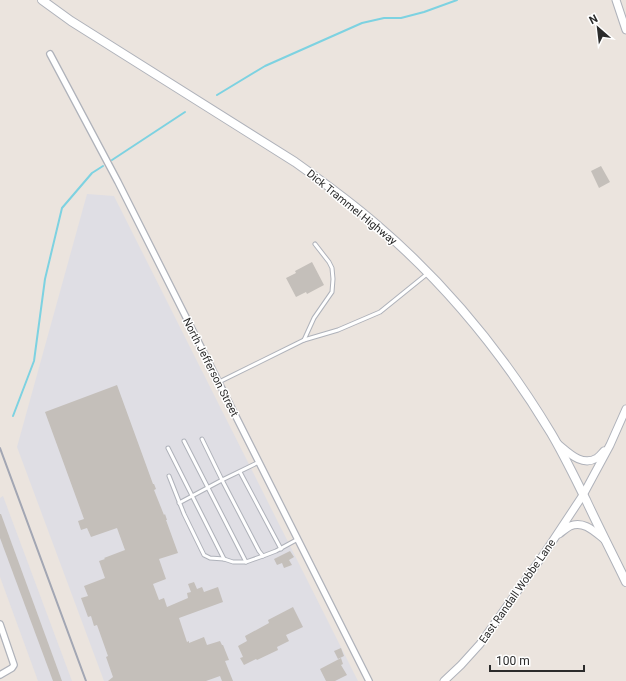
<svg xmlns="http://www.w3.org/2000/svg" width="626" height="681" font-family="Roboto,sans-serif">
<rect width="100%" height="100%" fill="#ebe4de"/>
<!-- industrial -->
<g fill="#dfdee4">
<path d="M87 194 114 196 358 681H104L17 447Z"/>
<path d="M3 496 72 681H38L0 577V498Z"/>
</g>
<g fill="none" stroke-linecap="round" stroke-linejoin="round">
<!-- stream -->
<g stroke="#7dd2e1" stroke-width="2">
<path d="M217 95 265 66 362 23 384 18H401L424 12 457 0"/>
<path d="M112 160 185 112"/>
<path d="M13 416 34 361 45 279 62 208 92 173 103 166"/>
</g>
</g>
<!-- building -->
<g fill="#c4bfba">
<path d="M601 166 610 182 599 188 591 171Z"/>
<path d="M312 262 324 285 307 294 306 292 296 297 286 278 296 273 295 271Z"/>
<path d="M117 385 153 484H154L156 489 154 490 164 515 165 514 167 520H166L178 553 159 559 166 579 153 584 159 600 164 598 167 607 188 598 187 593 191 592 188 584 194 582 197 589 202 587 204 592 218 587 223 602 179 618 187 642 189 641V643L204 637 207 645 220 641 222 645H223L229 660 225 661 233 681H222L220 676 206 681H108L113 677 106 657 108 656 97 625 94 626 91 616 88 617 81 598 88 596 84 586 105 578 99 561 105 559 104 558 125 550 117 528 91 537 87 528 81 530 78 521 84 519 45 412Z"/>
<path d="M0 514H1L62 681H53L0 538Z"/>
<path d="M290 551 294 557 289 560 292 565 284 568 282 563 277 565 274 559Z"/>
<path d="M293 607 303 627 286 635 289 641 277 647 278 650 257 660 256 659 244 665 240 658 243 657 238 646 247 641 245 636 269 623 268 620Z"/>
<path d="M341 648 344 656 338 659 334 651Z"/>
<path d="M341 658 343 664 341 665 347 675 335 681H326L320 669Z"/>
</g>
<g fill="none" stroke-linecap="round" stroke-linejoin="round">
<!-- service casing -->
<g stroke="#afb2ba" stroke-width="5">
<g id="service">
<path d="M304 340 338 330 380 312 427 274"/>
<path d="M219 382 304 340 314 318 332 292 333 279 332 268 329 262 315 244"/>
<path d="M184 441 246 562"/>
<path d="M168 448 224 559"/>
<path d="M259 462 222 480 259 551 263 556 276 551 298 539"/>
<path d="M240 472 281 549"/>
<path d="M169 476 184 514 204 555 210 558 224 559 233 562H246L263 556"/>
<path d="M179 503 222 480 202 439"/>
</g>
</g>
<!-- minor casing -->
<g stroke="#afb2ba" stroke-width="8">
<g id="minor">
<path d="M50 54 118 182 369 681"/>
<path d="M0 624 14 665 12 668 0 675"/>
</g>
</g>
<!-- tertiary casing -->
<g stroke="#afb2ba" stroke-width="9">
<g id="tertiary">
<path d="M616 0 626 30"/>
<path d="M558 444C569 453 582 467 597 458 600 456 602 453 604 451"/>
<path d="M559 534C562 532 566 528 570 526 584 520 595 532 605 540"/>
<path d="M444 681 461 665 480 644 546 551 583 495 610 445 626 409"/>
</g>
</g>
<!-- secondary casing -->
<g stroke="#afb2ba" stroke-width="10">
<path id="secondary" d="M42 0 71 21 295 162C323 182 351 202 377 225 446 284 504 355 551 433 564 455 575 478 586 500 599 528 613 555 626 582"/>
</g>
<!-- service -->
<use href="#service" stroke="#fff" stroke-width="3"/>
<!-- minor -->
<use href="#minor" stroke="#fff" stroke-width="5.5"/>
<!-- tertiary -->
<use href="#tertiary" stroke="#fff" stroke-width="7"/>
<!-- secondary -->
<use href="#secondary" stroke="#fff" stroke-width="8"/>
<!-- rail -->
<path stroke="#a2a6b3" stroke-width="2" d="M0 448 86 681"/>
</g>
<g text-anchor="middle" stroke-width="3" stroke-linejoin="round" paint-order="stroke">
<!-- street labels -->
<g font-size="11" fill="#2b2b2b" stroke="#fff">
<text transform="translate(352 207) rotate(39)" y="4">Dick Trammel Highway</text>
<text transform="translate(211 367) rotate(63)" y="4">North Jefferson Street</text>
<text transform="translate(517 591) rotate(-55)" y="4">East Randall Wobbe Lane</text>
</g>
</g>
<!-- north arrow -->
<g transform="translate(598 28) rotate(332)" stroke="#ffffff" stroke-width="3" paint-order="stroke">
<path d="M0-3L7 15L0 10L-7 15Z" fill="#2b2b2b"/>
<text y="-6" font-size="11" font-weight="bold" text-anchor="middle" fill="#2b2b2b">N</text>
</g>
<!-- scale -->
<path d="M490 665v6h94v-6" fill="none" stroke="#2b2b2b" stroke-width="2"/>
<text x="496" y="665" font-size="12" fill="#2b2b2b" stroke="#ffffff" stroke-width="3" paint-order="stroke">100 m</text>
</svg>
